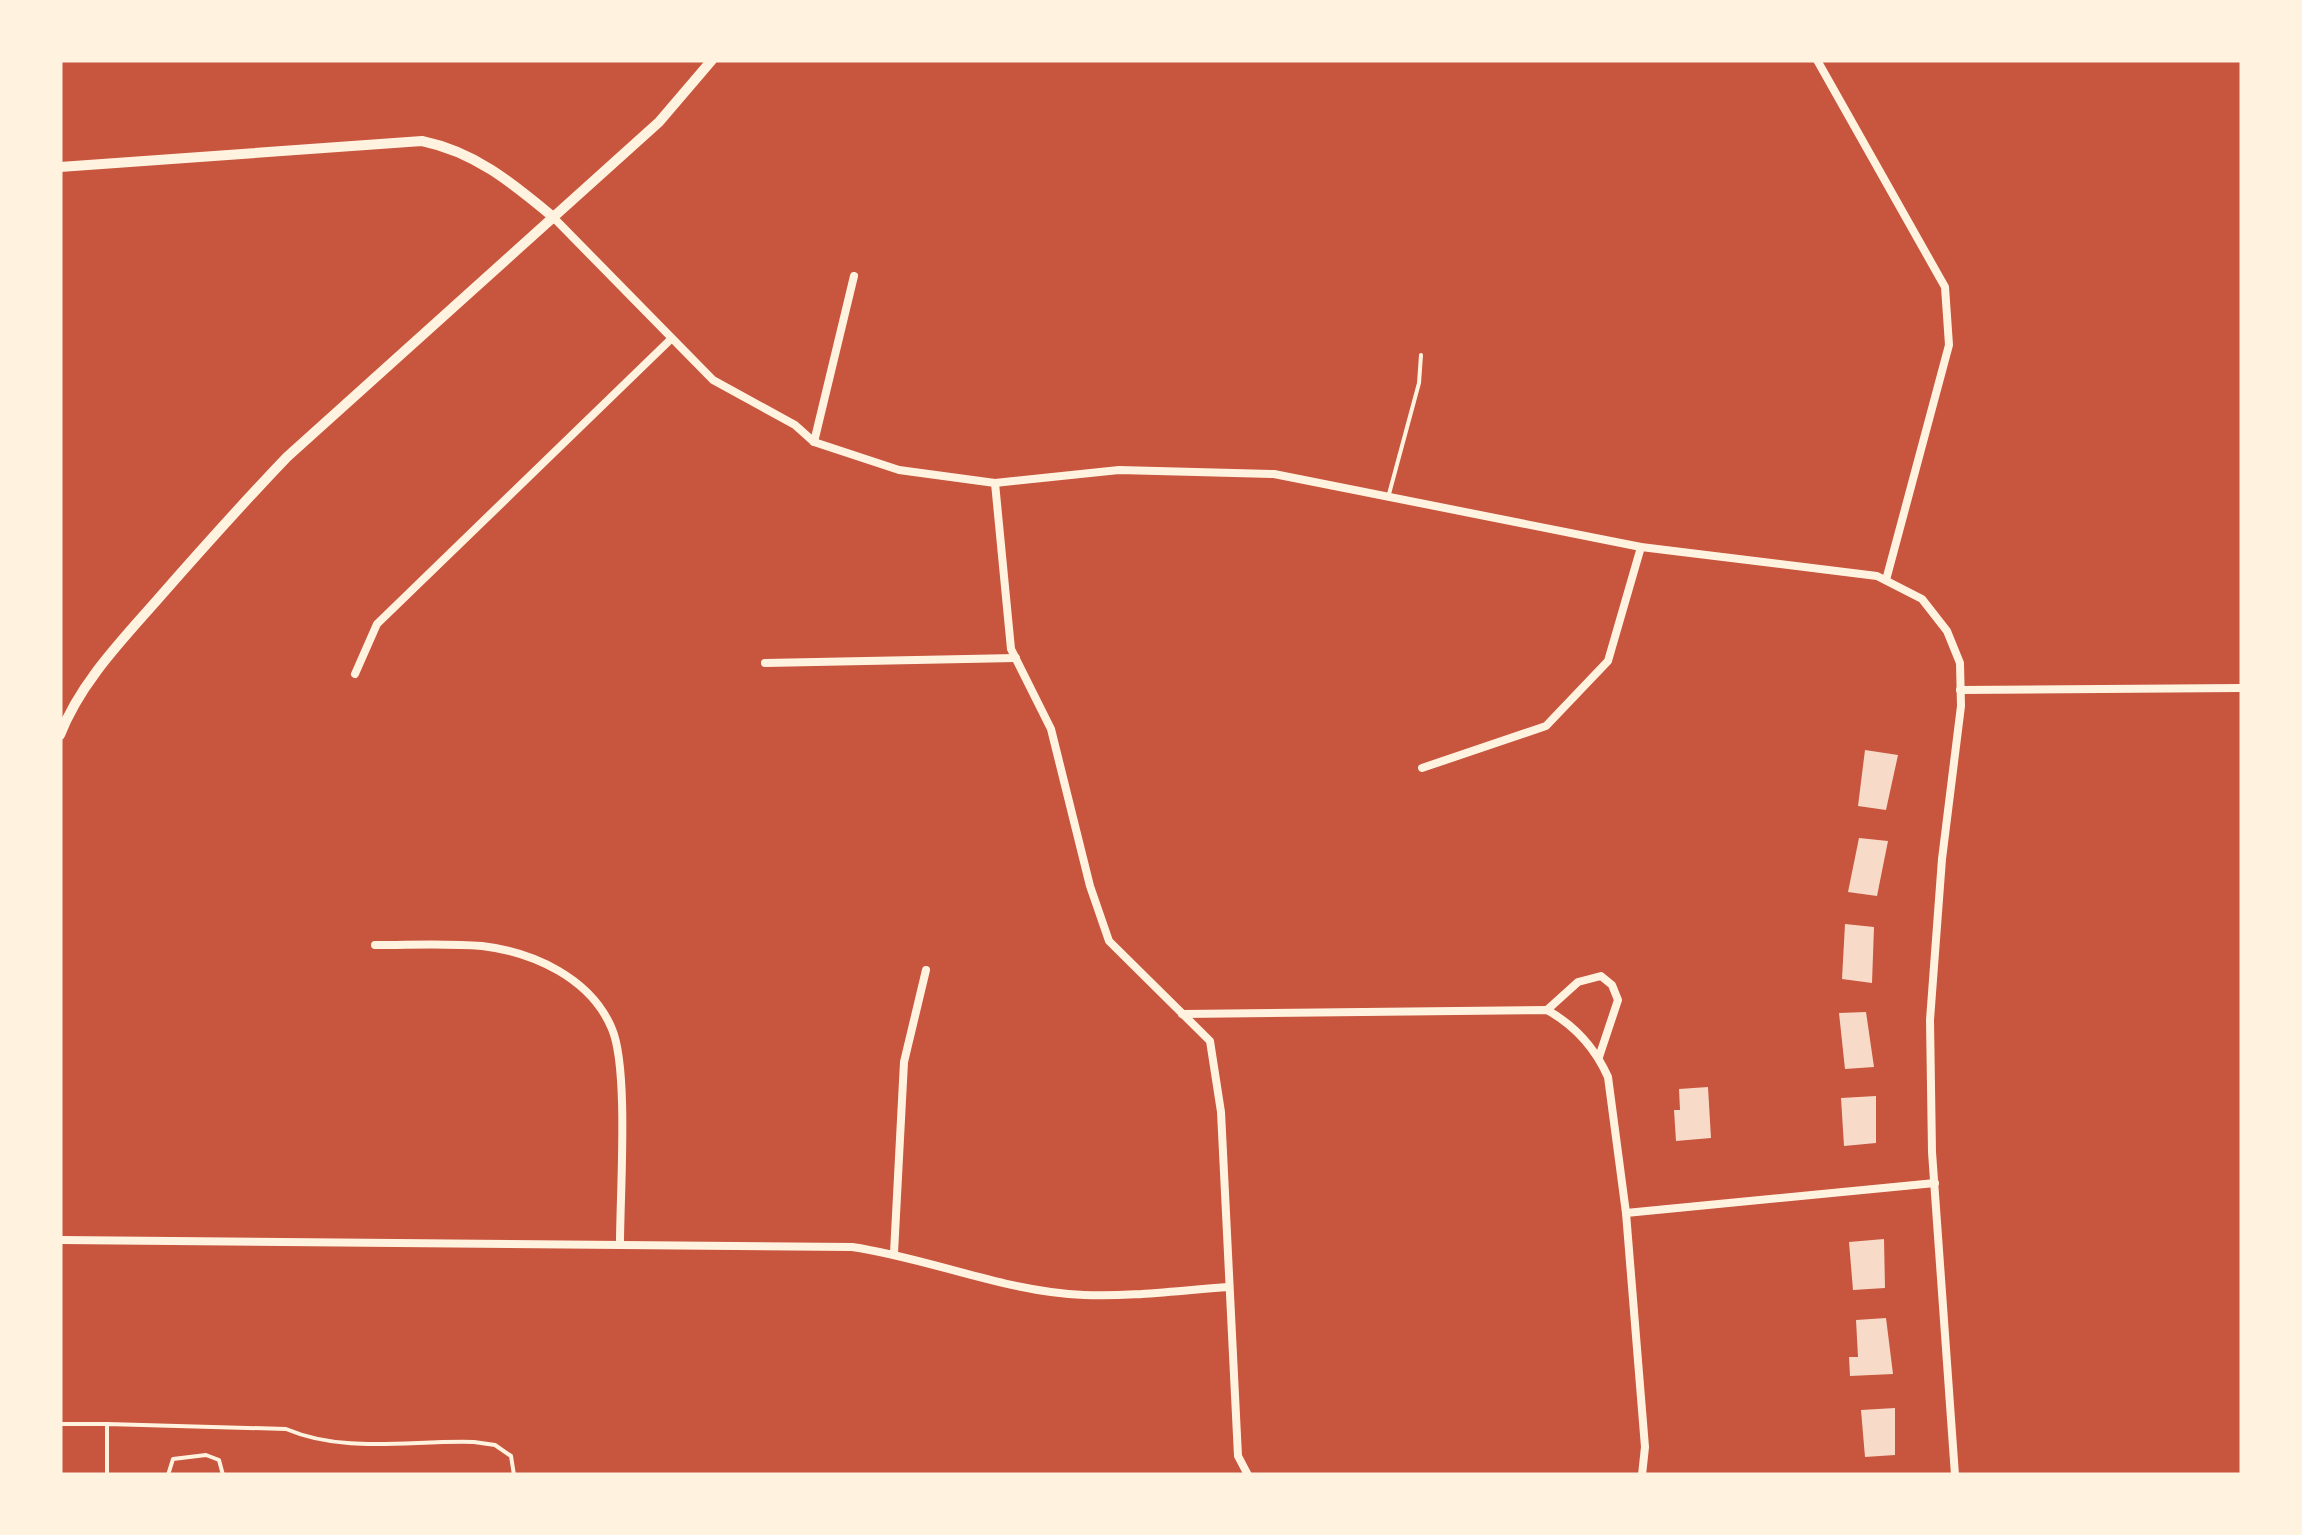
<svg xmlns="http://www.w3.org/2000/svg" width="2302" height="1535" font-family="'Archivo Narrow',sans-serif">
<rect width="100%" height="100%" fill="#c8553d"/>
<!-- building -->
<g fill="#f7dbc8">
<path d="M1865 750 1898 755 1886 810 1858 806Z"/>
<path d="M1859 838 1888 841 1877 896 1848 892Z"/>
<path d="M1845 924 1874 927 1872 983 1842 979Z"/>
<path d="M1866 1012 1874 1067 1845 1069 1839 1013Z"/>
<path d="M1708 1087 1711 1138 1676 1141 1674 1110H1680L1679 1089Z"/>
<path d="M1876 1096V1143L1844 1146 1841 1098Z"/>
<path d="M1884 1239 1885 1288 1853 1290 1849 1242Z"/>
<path d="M1886 1318 1893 1374 1850 1376 1849 1357H1858L1856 1320Z"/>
<path d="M1895 1408V1455L1865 1457 1861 1410Z"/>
</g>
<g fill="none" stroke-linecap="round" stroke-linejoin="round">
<!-- service -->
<g stroke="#fff3e0" stroke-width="4">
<path d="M1389 494 1419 383 1421 355"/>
<path d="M60 1424H107"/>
<path d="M107 1475V1424L286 1429C345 1454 410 1440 474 1442L495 1445 511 1456 514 1475"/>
<path d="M168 1475 173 1459 206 1455 219 1460 223 1475"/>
</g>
<!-- minor -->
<g stroke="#fff3e0" stroke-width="8">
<path d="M1817 60 1945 287 1949 345 1886 580"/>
<path d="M552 216 713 380 795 425 814 442 899 470 995 483 1119 470 1274 474 1641 547 1877 576 1922 599 1947 631 1960 663 1961 706 1942 859 1930 1020 1932 1152 1955 1475"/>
<path d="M814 442 854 276"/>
<path d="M995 483 1011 649 1051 729 1090 886 1109 941 1210 1041 1221 1112 1238 1456 1248 1475"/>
<path d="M765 663 1016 658"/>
<path d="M355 674 377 624 670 340"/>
<path d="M1960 690 2242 688"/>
<path d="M1422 768 1546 726 1608 661 1641 547"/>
<path d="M375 945C410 945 447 943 482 946 533 952 591 978 612 1029 629 1069 620 1194 620 1243"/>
<path d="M1547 1010 1578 982 1601 976 1612 985 1618 1000 1599 1057"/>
<path d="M1182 1014 1547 1010C1574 1025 1595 1048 1608 1077L1626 1213 1645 1447 1642 1475"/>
<path d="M1626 1213 1935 1183"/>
<path d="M60 1240 852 1247C929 1258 1005 1292 1084 1295 1132 1297 1182 1290 1229 1287"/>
<path d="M894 1253 904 1062 926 970"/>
</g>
<!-- tertiary -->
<g stroke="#fff3e0" stroke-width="10">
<path d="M60 167 422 141C475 152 511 182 552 216"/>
<path d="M60 735C80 683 122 640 158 599 200 551 243 503 287 457L659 122 712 60"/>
</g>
</g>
<!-- border -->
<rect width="2302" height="1535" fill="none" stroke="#fff3e0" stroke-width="125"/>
</svg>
